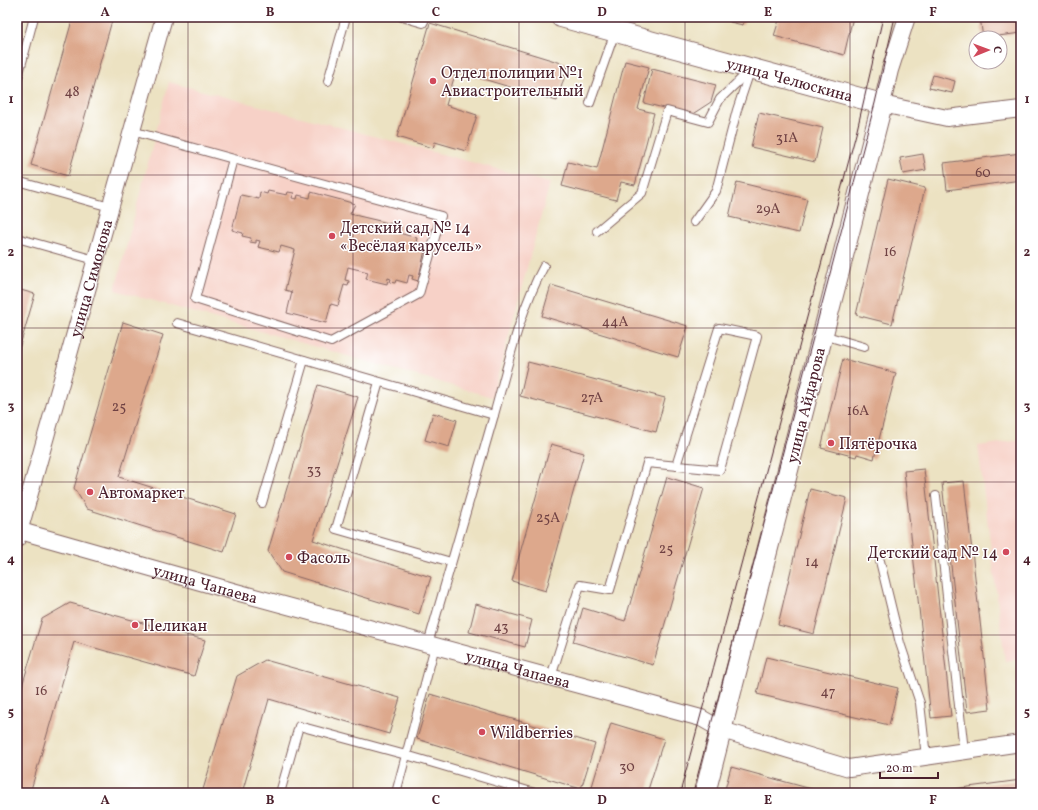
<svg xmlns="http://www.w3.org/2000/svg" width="1038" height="810" font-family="Vollkorn,serif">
<rect width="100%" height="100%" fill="#fff"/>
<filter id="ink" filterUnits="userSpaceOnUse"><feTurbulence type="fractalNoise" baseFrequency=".025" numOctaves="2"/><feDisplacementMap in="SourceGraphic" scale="8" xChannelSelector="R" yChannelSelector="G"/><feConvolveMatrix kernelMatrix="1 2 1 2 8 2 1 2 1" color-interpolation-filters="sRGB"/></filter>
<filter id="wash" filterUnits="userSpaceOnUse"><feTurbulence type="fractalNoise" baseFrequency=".012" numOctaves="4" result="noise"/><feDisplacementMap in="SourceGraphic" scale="16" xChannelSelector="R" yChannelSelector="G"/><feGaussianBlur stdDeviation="0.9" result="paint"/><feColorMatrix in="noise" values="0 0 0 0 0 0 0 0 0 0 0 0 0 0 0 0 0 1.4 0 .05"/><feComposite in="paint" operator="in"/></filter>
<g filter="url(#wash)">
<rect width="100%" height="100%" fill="#ece2c2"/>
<!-- built -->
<g fill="#f7d1c7">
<path d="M169 82 550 183 492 397 115 290Z"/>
<path d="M1021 440V659L1005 661 978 446Z"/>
</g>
<g id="blocks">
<!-- building -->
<g fill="#dda88c">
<path d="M73 17H113L68 176 31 165Z"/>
<path d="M731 17H745L743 25 730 22Z"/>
<path d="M780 17H853L844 55 774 36Z"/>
<path d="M980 17H1021V33L983 38Z"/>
<path d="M430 23 568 65 557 101 456 71 446 105 477 115 466 151 435 142 433 148 397 137Z"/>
<path d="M625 61 649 67 638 109 654 113 635 185 621 182 616 200 562 186 568 162 597 169Z"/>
<path d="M652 69 716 85 711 102 691 115 644 103Z"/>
<path d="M933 75 955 81 952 93 929 88Z"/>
<path d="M759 113 823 128 815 162 751 147Z"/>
<path d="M1021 153V180L947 190 944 163Z"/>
<path d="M923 154 926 170 903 174 900 158Z"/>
<path d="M888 179 925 188 892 324 856 315Z"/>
<path d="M737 182 807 199 799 233 729 217Z"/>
<path d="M268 191 287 195 288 192 294 193 292 198 297 199 298 195 310 198 311 192 345 201 355 204 350 214 401 226 399 233 417 238 415 248 425 250 418 281 412 279 413 276 409 275 407 283 396 280 395 283 390 282 391 279 388 278 387 284 366 279 368 272 348 267 345 280 349 281 348 286 344 285 338 306 331 304 326 323 287 313 292 292 285 290 295 250 281 246 279 252 258 247 260 241 256 240V243L250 242 251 238 242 236 243 233 232 230 241 195 259 199 260 192 267 194Z"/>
<path d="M551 285 688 326 678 357 542 316Z"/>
<path d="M17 289 35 294 17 356Z"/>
<path d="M123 322 163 335 119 477 236 514 224 552 87 509 74 488Z"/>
<path d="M843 359 896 373 874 459 857 454 856 457 821 448Z"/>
<path d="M528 362 665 398 656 432 520 396Z"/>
<path d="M318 385 358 397 313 540 431 577 419 614 282 572 268 551Z"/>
<path d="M433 413 457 420 449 447 425 440Z"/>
<path d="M551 444 584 453 546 591 512 581Z"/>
<path d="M924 469 951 716 931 718 904 471Z"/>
<path d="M667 477 704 488 653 665 573 642 583 608 625 621Z"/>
<path d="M964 481 990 709 967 712 942 483Z"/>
<path d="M810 489 847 498 814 634 778 625Z"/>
<path d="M70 603 205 640 194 676 74 642 30 793H17V703L42 619Z"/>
<path d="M476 604 532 620 525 647 469 632Z"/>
<path d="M766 657 898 688 889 725 757 694Z"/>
<path d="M265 660 400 698 389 734 269 699 242 793H202L237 676Z"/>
<path d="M430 694 595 744 581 789 417 739Z"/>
<path d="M611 723 664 739 647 793H590Z"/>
<path d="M731 767 826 793H724Z"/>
<path d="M1021 780V793H931V792Z"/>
</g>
</g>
</g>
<g filter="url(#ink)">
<use href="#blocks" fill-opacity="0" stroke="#836360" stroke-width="1"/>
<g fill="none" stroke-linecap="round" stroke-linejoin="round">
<!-- service casing -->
<g stroke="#836360" stroke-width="10">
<g id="service">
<path d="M402 17 423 23 426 17"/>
<path d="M17 81 34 17"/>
<path d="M328 81 346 17"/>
<path d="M590 103 615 32"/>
<path d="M132 131 441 216 419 294 331 342 195 299 233 159"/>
<path d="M17 181 110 207"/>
<path d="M694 222 716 191 737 110 750 71"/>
<path d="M597 231 642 193 667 111 708 122 720 99 751 69"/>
<path d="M17 238 95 260"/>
<path d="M177 323 494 415 428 644"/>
<path d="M823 335 864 347"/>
<path d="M379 382 336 529 451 562"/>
<path d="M494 415C508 365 519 312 544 266"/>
<path d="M936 496 964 751"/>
<path d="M262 503 304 360"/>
<path d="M880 561 900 643 920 703 926 757"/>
<path d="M551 677 580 585 610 590 647 463 720 470 757 336 719 328 676 466"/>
<path d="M280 793 299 726 406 755 535 793"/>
<path d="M396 793 435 646"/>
</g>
</g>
<!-- minor casing -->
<g stroke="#836360" stroke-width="18">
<g id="minor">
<path d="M907 17 890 70 882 104 947 118 1021 109"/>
<path id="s1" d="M17 530 236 592 701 718 722 730 849 768 1021 743"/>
<path id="s2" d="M17 539 164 17"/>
</g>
</g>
<!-- tertiary casing -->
<g stroke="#836360" stroke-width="22">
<g id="tertiary">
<path id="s3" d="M561 17 882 104 705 793"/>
</g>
</g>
<!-- service -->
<use href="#service" stroke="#fff" stroke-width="8"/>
<!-- minor -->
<use href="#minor" stroke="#fff" stroke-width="16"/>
<!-- tertiary -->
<use href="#tertiary" stroke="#fff" stroke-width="20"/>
<!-- tram -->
<g stroke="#4a1f2b" stroke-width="1">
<path d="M680 793 857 130 883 17"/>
<path d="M693 793 875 103 895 17"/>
</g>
</g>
</g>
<!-- grid -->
<path fill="none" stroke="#4a1f2b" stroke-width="1" stroke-opacity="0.55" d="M188 17V793M353 17V793M519 17V793M685 17V793M850 17V793M17 175H1021M17 328H1021M17 482H1021M17 635H1021"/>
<!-- markers -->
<g fill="#d1495b" stroke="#fff" stroke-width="1.5">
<circle cx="433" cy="81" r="4"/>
<circle cx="332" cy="236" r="4"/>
<circle cx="831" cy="443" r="4"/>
<circle cx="90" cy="492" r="4"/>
<circle cx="1006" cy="552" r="4"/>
<circle cx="289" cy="557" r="4"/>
<circle cx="135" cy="625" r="4"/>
<circle cx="482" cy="732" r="4"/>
</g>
<g text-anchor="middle" stroke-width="3" stroke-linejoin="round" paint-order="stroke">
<!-- number labels -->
<g font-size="14" fill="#6f4143">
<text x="72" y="96">48</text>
<text x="787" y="142">31А</text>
<text x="983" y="177">60</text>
<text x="768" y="213">29А</text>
<text x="890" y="256">16</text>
<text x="615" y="326">44А</text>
<text x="592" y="402">27А</text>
<text x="119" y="411">25</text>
<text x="858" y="415">16А</text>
<text x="314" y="474">33</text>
<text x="548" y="522">25А</text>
<text x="666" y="553">25</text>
<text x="812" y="566">14</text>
<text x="501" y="631">43</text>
<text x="41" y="695">16</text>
<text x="828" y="696">47</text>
<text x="627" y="771">30</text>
</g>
<!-- poi labels -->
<g font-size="16" fill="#4a1f2b" stroke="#fff" text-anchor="start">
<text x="441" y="78">Отдел полиции №1<tspan x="441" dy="18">Авиастроительный</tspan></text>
<text x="340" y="233">Детский сад № 14<tspan x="340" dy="18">«Весёлая карусель»</tspan></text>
<text x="839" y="449">Пятёрочка</text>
<text x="98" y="498">Автомаркет</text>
<text x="998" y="558" text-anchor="end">Детский сад № 14</text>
<text x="297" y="563">Фасоль</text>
<text x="143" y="631">Пеликан</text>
<text x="490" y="738">Wildberries</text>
</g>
<!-- street labels -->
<g font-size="16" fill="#4a1f2b" stroke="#fff">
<text dy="6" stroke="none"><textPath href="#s3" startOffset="237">улица Челюскина</textPath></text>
<text dy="6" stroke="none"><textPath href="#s2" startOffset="271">улица Симонова</textPath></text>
<text transform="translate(805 405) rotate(-76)" y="6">улица Айдарова</text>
<text dy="6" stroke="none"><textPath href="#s1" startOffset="196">улица Чапаева</textPath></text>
<text dy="6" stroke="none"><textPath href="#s1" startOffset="520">улица Чапаева</textPath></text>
</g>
</g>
<!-- margin -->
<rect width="1038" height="810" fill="none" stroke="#fff" stroke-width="44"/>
<!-- north arrow -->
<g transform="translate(988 50) rotate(89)"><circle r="19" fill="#ffffff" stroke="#b7a5aa"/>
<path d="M0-3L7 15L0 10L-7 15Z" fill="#d1495b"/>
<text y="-6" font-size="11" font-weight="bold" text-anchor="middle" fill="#4a1f2b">С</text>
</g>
<!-- scale -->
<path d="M880 772v6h58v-6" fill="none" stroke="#4a1f2b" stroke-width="2"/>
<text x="886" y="772" font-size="12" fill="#4a1f2b" stroke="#ffffff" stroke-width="3" paint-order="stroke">20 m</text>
<rect x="22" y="22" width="994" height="766" fill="none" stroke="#4a1f2b" stroke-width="1.5"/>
<g font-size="13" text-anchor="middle" font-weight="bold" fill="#4a1f2b">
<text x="105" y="16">A</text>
<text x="270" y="16">B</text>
<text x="436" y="16">C</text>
<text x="602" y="16">D</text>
<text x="768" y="16">E</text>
<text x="933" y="16">F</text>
<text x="11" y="103">1</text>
<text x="1027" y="103">1</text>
<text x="11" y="256">2</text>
<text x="1027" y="256">2</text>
<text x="11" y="410">3</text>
<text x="1027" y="410">3</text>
<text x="11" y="563">4</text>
<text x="1027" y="563">4</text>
<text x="11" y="716">5</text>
<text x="1027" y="716">5</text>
<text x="105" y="804">A</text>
<text x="270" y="804">B</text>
<text x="436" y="804">C</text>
<text x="602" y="804">D</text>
<text x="768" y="804">E</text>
<text x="933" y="804">F</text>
</g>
</svg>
